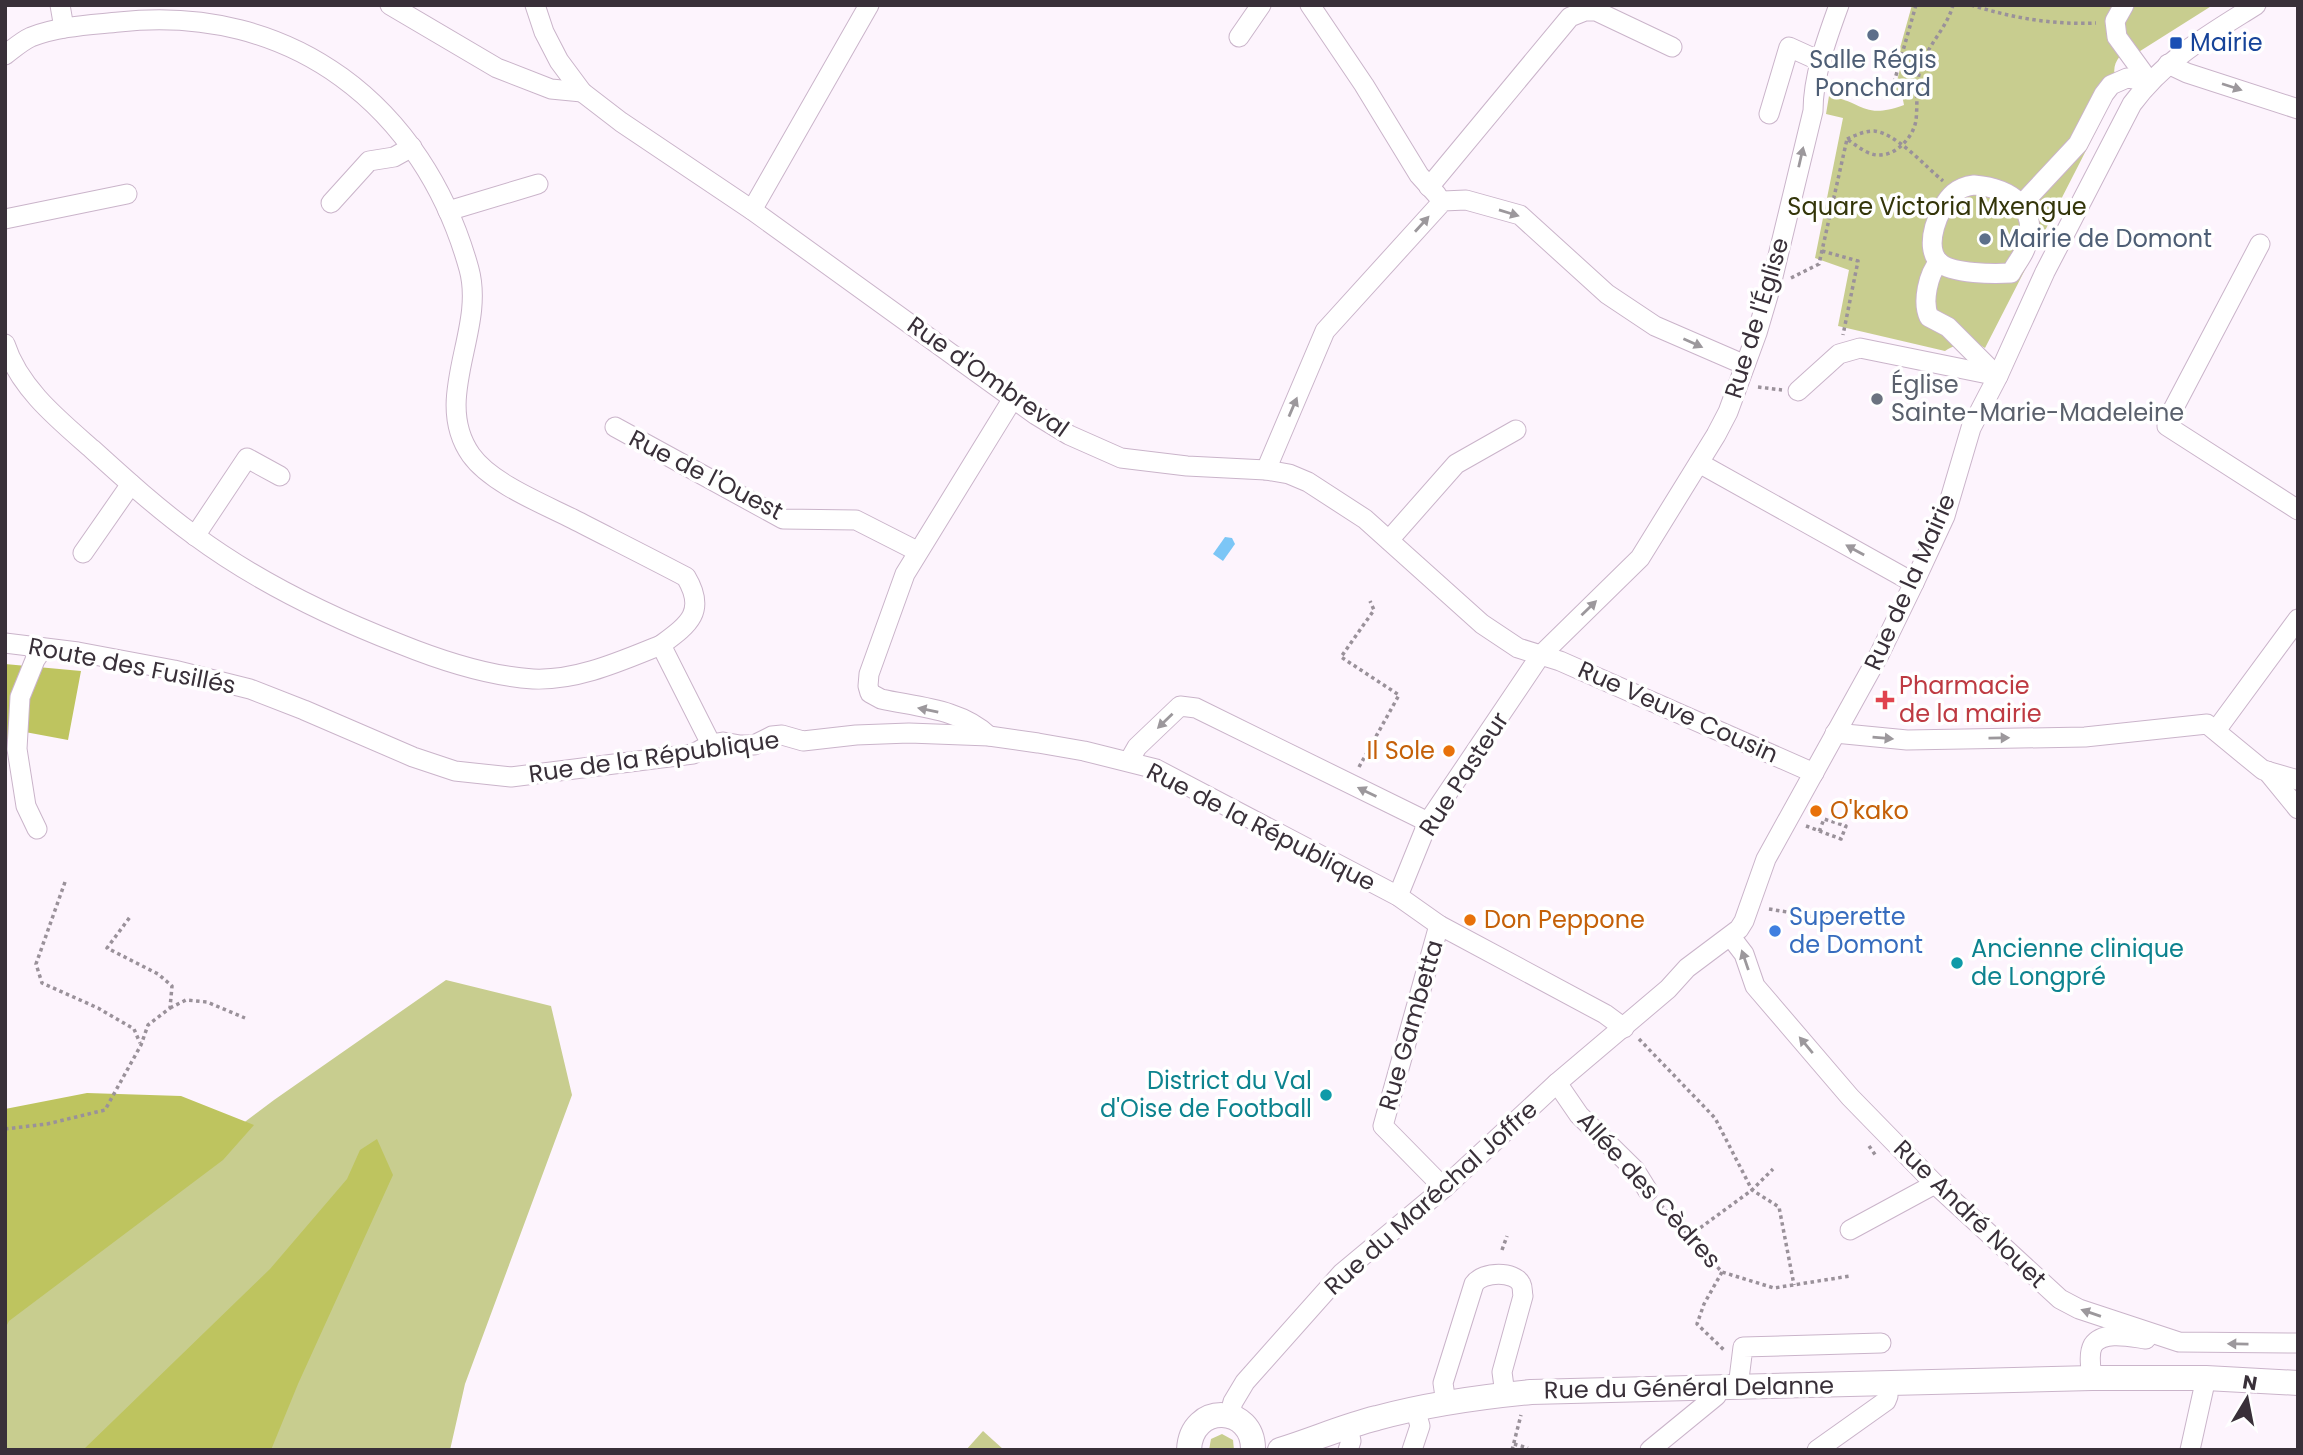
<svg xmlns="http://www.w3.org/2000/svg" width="2303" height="1455" font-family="Poppins,sans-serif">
<rect width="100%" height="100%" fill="#fdf4fd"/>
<!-- green -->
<g fill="#c8cd8f">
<path d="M1912 5H2213L2137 53 2120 56C2112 66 2113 75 2119 86L1985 348C1973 340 1957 343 1945 351L1838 326 1849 270 1815 258 1843 118 1826 114 1829 96C1864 102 1863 120 1904 105L1902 95 1895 89 1900 69 1895 66Z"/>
<path d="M446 980 551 1006 572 1095 465 1384 450 1450H5V1249L56 1264 274 1100Z"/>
<path d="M983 1431 1004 1450H966Z"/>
<path d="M1222 1434 1233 1440 1234 1450H1209L1211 1439Z"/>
</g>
<!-- forest -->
<g fill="#bec45f">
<path d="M5 664 81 671 68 740 25 732 5 740Z"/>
<path d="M87 1093 181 1096 254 1125 223 1160 9 1321 5 1329V1109Z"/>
<path d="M377 1139 393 1175 298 1384 271 1450H83L270 1269 347 1179 360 1150Z"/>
</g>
<!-- water -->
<path fill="#7cc6f6" d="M1225 537 1232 538 1235 544 1223 561 1213 554Z"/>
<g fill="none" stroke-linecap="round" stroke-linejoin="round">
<!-- minor casing -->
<g stroke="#cab4ca" stroke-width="21">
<g id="minor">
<path d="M60 5 64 28"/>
<path d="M390 5 497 68 551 89 582 92"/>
<path d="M535 5 544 32 559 61 582 92 621 122 752 210 1036 415 1069 435 1121 458 1187 466 1266 470 1289 474 1308 482 1365 519 1482 624 1518 648 1560 661 1814 773"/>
<path d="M1310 5 1364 85 1419 175 1437 195"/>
<path d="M2124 5 2115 21 2117 37 2149 81"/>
<path d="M1239 37 1261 5"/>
<path d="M5 55C13 49 22 41 31 37 59 26 90 25 119 22 291 3 424 106 469 269 486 331 431 398 471 455 491 483 541 503 573 519 610 538 648 557 686 577 707 612 688 625 661 645L711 744"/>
<path d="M2168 64 2187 73 2298 109"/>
<path d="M1769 114 1789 47 1822 62"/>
<path d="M1974 185C2010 188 2042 208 2025 249 2022 257 2015 265 2011 273 1994 274 1953 274 1940 263 1922 247 1939 206 1954 193 1960 188 1966 186 1974 185Z"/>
<path d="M1429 187 1570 17 1585 11H1596L1672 47"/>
<path d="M331 203 369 161 394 157 412 147"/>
<path d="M2022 204 2078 144 2104 94 2111 85 2127 78 2149 81"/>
<path d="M752 210 869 5"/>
<path d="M448 211 538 184"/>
<path d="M5 219 127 194"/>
<path d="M2260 244 2168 419 2167 426 2298 510"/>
<path d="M1939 262C1928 274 1922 302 1929 317L1948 327 1997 376"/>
<path d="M5 344C19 388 59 420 92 449 125 479 158 509 194 535 256 581 328 616 400 644 442 661 487 676 533 679 577 681 621 661 661 645"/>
<path d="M1798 391 1839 354 1860 348 1998 376"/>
<path d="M615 427 783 519 856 520 917 551"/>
<path d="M1699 463 1914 583"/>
<path d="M1266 470 1325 331 1443 201 1466 200 1520 215 1607 294 1655 326 1745 365"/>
<path d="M195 536 247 458 280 476"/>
<path d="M1389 540 1456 464 1516 430"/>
<path d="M83 553 131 484"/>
<path d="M5 643 78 652 174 670 250 689 304 710 413 757 455 771 511 777 693 754 711 744 723 742 740 745H754L772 736 782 735 803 741 856 735 909 733 989 736 1038 743 1084 751 1156 769 1398 896 1439 925 1605 1014 1624 1028"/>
<path d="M2217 729 2298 619"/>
<path d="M1835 733 1907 740 2085 737 2207 724 2263 770 2298 780"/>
<path d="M989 736C961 709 918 707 881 699L870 693 868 686 869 674 905 574 1012 400"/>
<path d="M1129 761 1137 747 1180 706 1196 708 1428 822"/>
<path d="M2267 771 2298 809"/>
<path d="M37 829 26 806 17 749 20 697 35 660 43 648"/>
<path d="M1398 896 1428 822 1540 656 1640 558 1716 435 1728 412 1757 333 1770 289 1813 111C1813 76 1827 38 1839 5"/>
<path d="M1439 925 1383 1126 1444 1188"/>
<path d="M1731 937 1744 954 1755 986 1850 1097 1935 1184 2060 1299 2079 1309 2179 1342 2298 1343"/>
<path d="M1557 1083 1579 1115 1635 1170 1648 1191"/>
<path d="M1850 1230 1935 1184"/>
<path d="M2092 1378C2091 1369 2088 1354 2093 1345 2103 1330 2131 1337 2146 1339"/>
<path d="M1738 1387 1743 1347 1881 1343"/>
<path d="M1446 1403 1443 1383 1474 1284C1483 1271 1515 1271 1521 1284 1523 1288 1522 1292 1523 1296L1502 1372 1505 1394"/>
<path d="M1229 1416 1233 1402 1245 1382 1342 1273 1444 1188 1557 1083 1668 989 1687 968 1739 929 1744 921 1766 859 1879 655 1914 583 1945 516 1971 428 1998 376 2045 272 2132 104C2165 59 2210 34 2256 5"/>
<path d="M1348 1426 1351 1441 1348 1450"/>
<path d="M1412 1450 1420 1426 1415 1408"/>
<path d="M1650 1450 1716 1396 1715 1388"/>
<path d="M1817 1450 1886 1401 1888 1396V1383"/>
<path d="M2190 1450 2206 1378"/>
</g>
</g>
<!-- major casing -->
<g stroke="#cab4ca" stroke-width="26">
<g id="major">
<path d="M1189 1450C1191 1402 1254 1405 1253 1450"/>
<path d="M1280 1450C1313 1440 1344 1426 1377 1418 1428 1404 1479 1397 1531 1392L2092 1378H2206L2298 1383"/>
</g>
</g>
<!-- path -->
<g stroke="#9a919a" stroke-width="3.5" stroke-dasharray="3.5 3.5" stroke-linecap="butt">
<path d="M1916 5 1891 93 1916 90"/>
<path d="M1971 5C2013 18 2053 25 2096 23"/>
<path d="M1847 139C1856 135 1864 131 1874 131 1896 133 1926 167 1943 181"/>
<path d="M1822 251 1858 261 1843 335"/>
<path d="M1791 278 1819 264 1847 139C1856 145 1868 156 1880 155 1897 155 1914 136 1916 120 1918 103 1915 84 1921 67 1928 44 1947 28 1953 5"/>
<path d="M1758 387 1782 390"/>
<path d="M1359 767 1399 695 1341 657 1374 610 1370 601"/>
<path d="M1806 826 1841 839 1846 826 1824 819 1819 832"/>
<path d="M65 882 36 964 42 983 98 1008 134 1029 140 1043"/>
<path d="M1769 909 1841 921"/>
<path d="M170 1008 186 1000 207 1002 245 1018"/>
<path d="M1639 1039 1715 1118 1752 1190 1779 1207 1794 1285"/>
<path d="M5 1129 47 1124 105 1110 141 1045 148 1025 170 1008 172 986 158 974 107 948 130 917"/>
<path d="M1869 1146 1876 1156"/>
<path d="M1661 1205 1722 1272 1774 1288 1850 1276"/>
<path d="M1689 1236 1752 1190 1773 1169"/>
<path d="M1502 1250 1507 1236"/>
<path d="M1722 1272 1704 1304 1697 1324 1724 1350"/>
<path d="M1514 1444 1528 1448"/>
<path d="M1512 1450 1521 1415"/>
</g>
<!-- minor -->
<use href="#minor" stroke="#fff" stroke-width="19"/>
<!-- major -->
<use href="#major" stroke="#fff" stroke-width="24"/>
</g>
<!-- one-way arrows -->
<defs><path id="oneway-solid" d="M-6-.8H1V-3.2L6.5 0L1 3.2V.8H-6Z" transform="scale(1.75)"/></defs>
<g fill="#9c989c">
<use href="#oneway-solid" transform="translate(2232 87) rotate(18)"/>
<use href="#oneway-solid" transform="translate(1801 157) rotate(-77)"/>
<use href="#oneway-solid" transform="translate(1509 213) rotate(17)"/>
<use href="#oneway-solid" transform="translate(1422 224) rotate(-48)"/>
<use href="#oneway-solid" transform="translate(1693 343) rotate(24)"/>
<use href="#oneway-solid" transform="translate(1293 407) rotate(-67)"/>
<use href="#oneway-solid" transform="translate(1855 550) rotate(-151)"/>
<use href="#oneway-solid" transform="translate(1589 608) rotate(-44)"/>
<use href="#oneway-solid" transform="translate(928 710) rotate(-168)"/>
<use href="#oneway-solid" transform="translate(1165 721) rotate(136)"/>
<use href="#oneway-solid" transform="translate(1883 738) rotate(5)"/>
<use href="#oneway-solid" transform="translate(1999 738) rotate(-1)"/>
<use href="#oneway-solid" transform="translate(1367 792) rotate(-154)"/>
<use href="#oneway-solid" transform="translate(1745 960) rotate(-109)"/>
<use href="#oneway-solid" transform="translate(1806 1045) rotate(-130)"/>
<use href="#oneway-solid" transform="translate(2091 1313) rotate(-161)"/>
<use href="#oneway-solid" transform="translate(2238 1344) rotate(-179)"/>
</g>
<!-- markers -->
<g fill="#5c6f8a" stroke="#fff" stroke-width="2.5">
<circle cx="1873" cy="35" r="7"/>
<circle cx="1985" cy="239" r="7"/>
</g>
<rect fill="#1a4fb4" stroke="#fff" stroke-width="2.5" x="2169" y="36" width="14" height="14" rx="3.5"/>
<circle fill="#6b7280" stroke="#fff" stroke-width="2.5" cx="1877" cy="399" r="7"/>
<path fill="#e0444e" stroke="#fff" stroke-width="2.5" d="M1881.5 689.5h7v7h7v7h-7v7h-7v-7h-7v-7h7z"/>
<g fill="#e8710a" stroke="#fff" stroke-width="2.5">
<circle cx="1449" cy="751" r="7"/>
<circle cx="1816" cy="811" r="7"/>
<circle cx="1470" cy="920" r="7"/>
</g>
<circle fill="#3f7fe0" stroke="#fff" stroke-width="2.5" cx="1775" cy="931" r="7"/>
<g fill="#0f9aa8" stroke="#fff" stroke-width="2.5">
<circle cx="1957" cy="963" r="7"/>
<circle cx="1326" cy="1095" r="7"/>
</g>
<g text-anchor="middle" stroke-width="7" stroke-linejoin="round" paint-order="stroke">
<!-- transit labels -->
<g font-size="24" fill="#164399" stroke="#fff" text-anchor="start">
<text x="2190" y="51">Mairie</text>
</g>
<!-- service labels -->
<g font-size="24" fill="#4e5e75" stroke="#fff">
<text x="1873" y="68">Salle Régis<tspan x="1873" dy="28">Ponchard</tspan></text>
<text x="1999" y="247" text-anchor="start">Mairie de Domont</text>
</g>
<!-- park labels -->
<g font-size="24" fill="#333509" stroke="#fff">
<text x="1937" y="215">Square Victoria Mxengue</text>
</g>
<!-- street labels -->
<g font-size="24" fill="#393039" stroke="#fff">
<text transform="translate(1757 318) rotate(-73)" y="8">Rue de l'Église</text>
<text transform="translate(988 377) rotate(35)" y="8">Rue d'Ombreval</text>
<text transform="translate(706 475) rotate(27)" y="8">Rue de l'Ouest</text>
<text transform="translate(1910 582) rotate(-66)" y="8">Rue de la Mairie</text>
<text transform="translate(132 666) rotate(11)" y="8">Route des Fusillés</text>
<text transform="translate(1678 712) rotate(24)" y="8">Rue Veuve Cousin</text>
<text transform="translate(654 757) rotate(-8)" y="8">Rue de la République</text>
<text transform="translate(1464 774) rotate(-57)" y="8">Rue Pasteur</text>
<text transform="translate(1261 827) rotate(27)" y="8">Rue de la République</text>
<text transform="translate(1411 1025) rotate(-74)" y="8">Rue Gambetta</text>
<text transform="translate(1649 1190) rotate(48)" y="8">Allée des Cèdres</text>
<text transform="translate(1431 1198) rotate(-42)" y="8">Rue du Maréchal Joffre</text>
<text transform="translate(1970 1214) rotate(44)" y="8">Rue André Nouet</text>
<text transform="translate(1689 1388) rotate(-1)" y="8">Rue du Général Delanne</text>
</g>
<!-- worship labels -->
<g font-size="24" fill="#5b616d" stroke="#fff" text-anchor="start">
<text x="1891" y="393">Église<tspan x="1891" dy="28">Sainte-Marie-Madeleine</tspan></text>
</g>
<!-- health labels -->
<g font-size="24" fill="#be3a42" stroke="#fff" text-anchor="start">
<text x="1899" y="694">Pharmacie<tspan x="1899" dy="28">de la mairie</tspan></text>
</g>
<!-- food labels -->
<g font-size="24" fill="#c56008" stroke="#fff" text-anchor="start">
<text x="1435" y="759" text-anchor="end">Il Sole</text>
<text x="1830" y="819">O'kako</text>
<text x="1484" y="928">Don Peppone</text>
</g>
<!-- shop labels -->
<g font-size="24" fill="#366cbe" stroke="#fff" text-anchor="start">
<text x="1789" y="925">Superette<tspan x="1789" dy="28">de Domont</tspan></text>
</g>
<!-- culture labels -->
<g font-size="24" fill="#0d838f" stroke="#fff" text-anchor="start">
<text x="1971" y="957">Ancienne clinique<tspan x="1971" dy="28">de Longpré</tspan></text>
<text x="1312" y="1089" text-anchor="end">District du Val<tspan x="1312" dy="28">d'Oise de Football</tspan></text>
</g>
</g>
<!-- border -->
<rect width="2303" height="1455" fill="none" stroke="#393039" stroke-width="14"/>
<!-- north arrow -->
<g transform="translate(2247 1399) rotate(10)" stroke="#ffffff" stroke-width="5" paint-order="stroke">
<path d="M0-5L12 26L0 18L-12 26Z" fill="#393039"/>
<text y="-10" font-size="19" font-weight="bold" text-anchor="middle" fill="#393039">N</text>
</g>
</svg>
